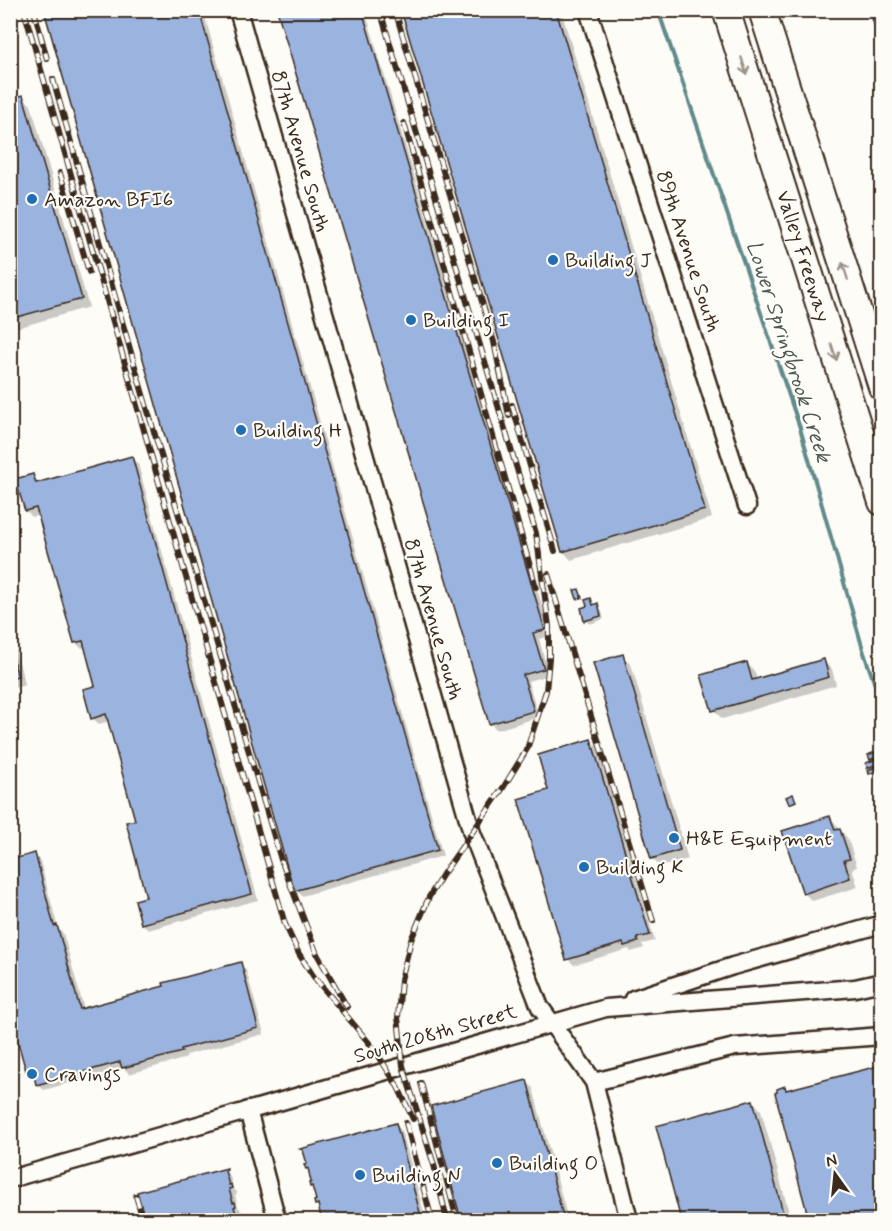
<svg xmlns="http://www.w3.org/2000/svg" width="892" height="1231" font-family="Mynerve,sans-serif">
<rect width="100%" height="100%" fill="#fdfcf7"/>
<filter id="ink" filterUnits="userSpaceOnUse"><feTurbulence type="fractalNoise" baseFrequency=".0167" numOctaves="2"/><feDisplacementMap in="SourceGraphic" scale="12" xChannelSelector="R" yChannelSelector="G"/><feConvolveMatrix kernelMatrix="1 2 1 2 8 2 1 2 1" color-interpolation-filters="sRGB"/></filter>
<g filter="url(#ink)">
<!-- shadow -->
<g fill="#0003">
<path d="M46 10H203L443 856 302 896 296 890Z"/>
<path d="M278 10H365L551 636 539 639 549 675 528 681 539 717 497 730 491 724Z"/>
<path d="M402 10H561L712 518 571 560 563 551Z"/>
<path d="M23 97 31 105 89 307 10 330V100Z"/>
<path d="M132 458 138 464 258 900 148 930 142 923 148 898 137 821 110 721 99 724 92 718 97 687 86 647 81 648 75 642 40 515 32 517 26 510 33 475 39 483Z"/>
<path d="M591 600 595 606 597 605 601 609 604 619 590 624 586 620Z"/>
<path d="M10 643 15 647 25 685 10 689Z"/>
<path d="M622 656 631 664 688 859 660 867 652 858Z"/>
<path d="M823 661 832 669 836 685 722 719 714 710 746 663 755 672 757 680Z"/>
<path d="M591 740 597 747 655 941 642 944 644 948 631 952 629 949 574 965 568 959 550 791Z"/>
<path d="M876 756 877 758 875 759 882 772 872 775V770L869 767 874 762 871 759Z"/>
<path d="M830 817 848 839 857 867 852 869 858 887 812 901 804 893Z"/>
<path d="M34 855 40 861 58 928 63 933 84 1009 166 987 240 964 246 970 264 1034 186 1055 187 1058 129 1074 124 1068 44 1090 37 1084 36 1078 27 1071Z"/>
<path d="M882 1067V1220H811L777 1094 784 1088 787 1091Z"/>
<path d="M527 1082 533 1088 568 1220H463L433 1107Z"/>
<path d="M753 1101 761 1110 791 1220H682L657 1127Z"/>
<path d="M396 1125 402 1131 426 1220H321L323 1219 320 1207 317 1204 318 1201 315 1189 312 1186 310 1171 307 1168Z"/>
<path d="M224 1170 230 1176 233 1189 237 1192V1194L235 1195 238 1207 241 1210 242 1212 240 1213 242 1220H146L138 1193Z"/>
</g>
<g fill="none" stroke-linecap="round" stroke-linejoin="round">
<!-- stream -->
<path stroke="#618a8b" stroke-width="4" d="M658 10 800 428 864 653 882 705"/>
</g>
<!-- building -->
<g fill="#9ab3df" stroke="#3b2a1e" stroke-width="1.5">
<path d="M44 10H199L438 850 294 891Z"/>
<path d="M277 10H362L545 630 533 633 544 669 523 675 534 711 489 724Z"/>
<path d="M401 10H556L705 510 562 552Z"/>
<path d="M875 10H882V36L878 37 870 12Z"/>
<path d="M23 95 82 299 10 319V99Z"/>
<path d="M132 456 252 894 141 924 135 900 146 897 126 822 135 820 106 714 91 719 83 689 95 686 83 641 74 643 36 508 25 511 15 479 33 474 36 483Z"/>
<path d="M579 589 582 598 577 599 574 590Z"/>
<path d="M591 598 593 605 598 603 601 616 584 621 581 608 587 606 585 600Z"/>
<path d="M10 650 18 676 10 678Z"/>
<path d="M623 654 680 850 651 859 593 663Z"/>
<path d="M824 659 829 677 712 711 701 675 747 662 752 680Z"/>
<path d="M591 739 650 935 637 938 638 942 624 946 623 943 566 960 518 799 548 790 538 755Z"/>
<path d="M875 752 877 757 870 760 868 755Z"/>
<path d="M877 759 878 764 867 768 866 763Z"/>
<path d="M880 765 881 770 869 774 868 770Z"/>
<path d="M793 794 796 801 789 804 786 797Z"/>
<path d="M830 816 835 830 840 829 850 859 844 860 850 878 803 894 782 831Z"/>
<path d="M35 853 54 926 57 925 80 1009 164 986 163 983 241 962 258 1028 181 1049 182 1052 122 1068 120 1062 36 1085 34 1075 26 1071 10 1014V860Z"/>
<path d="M882 1065V1220H809L775 1093 777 1092V1089L785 1086 786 1090Z"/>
<path d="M527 1080 564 1220H461L431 1106Z"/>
<path d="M753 1100 785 1220H681L656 1126Z"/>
<path d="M396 1123 422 1220H319V1219L321 1218 318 1204 315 1205 314 1201 316 1200 312 1186 310 1187 309 1183 311 1182 308 1168 306 1169 304 1165 307 1164 303 1150 300 1149Z"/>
<path d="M227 1168V1170L225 1171 229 1185 231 1184 232 1188 229 1189 233 1203 235 1202 236 1206 234 1207 238 1220H144L137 1192Z"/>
</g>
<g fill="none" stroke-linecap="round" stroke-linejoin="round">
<!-- minor casing -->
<g stroke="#3b2a1e" stroke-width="21">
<g id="minor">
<path d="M238 10 472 833 540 1007 594 1082 629 1220"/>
<path d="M588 10 747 506"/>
<path d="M633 999 733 966 882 924"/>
<path d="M594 1082 735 1047 882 1036"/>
<path d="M248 1110 277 1220"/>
<path d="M10 1179 606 1008 855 988 882 982"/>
</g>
</g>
<!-- highway casing -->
<g stroke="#3b2a1e" stroke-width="30">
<g id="highway">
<path id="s1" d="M726 10 882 502"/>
<path d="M762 10 882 387"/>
</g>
</g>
<!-- minor -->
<use href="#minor" stroke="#fdfcf7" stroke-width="16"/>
<!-- highway -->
<use href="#highway" stroke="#fdfcf7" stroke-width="26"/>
<!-- rail casing -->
<g stroke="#3b2a1e" stroke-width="6">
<g id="rail">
<path d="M24 10 285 924 299 954 314 977 375 1050 398 1087 413 1119"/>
<path d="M34 10 47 59"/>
<path d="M380 10 536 533 549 626V658L546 691 527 749 503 788 443 874 429 897 411 940 401 980 398 1017 403 1066 434 1165 447 1220"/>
<path d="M395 10 494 342 509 416"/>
<path d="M53 79 142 391 281 860 317 954 347 1007"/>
<path d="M404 123 536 587"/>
<path d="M60 173 89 272"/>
<path d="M512 405 555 551"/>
<path d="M548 574 653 921"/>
<path d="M421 1083 457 1220"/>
<path d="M406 1123 432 1220"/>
<path d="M136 1196 143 1220"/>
</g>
</g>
<!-- rail -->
<use href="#rail" stroke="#fdfcf7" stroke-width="4" stroke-dasharray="11" stroke-linecap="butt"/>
</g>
<!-- one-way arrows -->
<defs><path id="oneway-shaft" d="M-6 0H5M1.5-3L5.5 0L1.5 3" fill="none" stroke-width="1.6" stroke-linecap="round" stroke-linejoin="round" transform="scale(1.5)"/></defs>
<g stroke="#9c938a">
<use href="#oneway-shaft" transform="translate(744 66) rotate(73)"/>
<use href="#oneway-shaft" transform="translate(845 271) rotate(-108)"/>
<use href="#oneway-shaft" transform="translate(834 352) rotate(72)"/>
</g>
</g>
<!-- markers -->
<g fill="#1f6fb2" stroke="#fdfcf7" stroke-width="2">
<circle cx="32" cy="199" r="6"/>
<circle cx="553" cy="260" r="6"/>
<circle cx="411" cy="320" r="6"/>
<circle cx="241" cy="430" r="6"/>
<circle cx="674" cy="838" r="6"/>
<circle cx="584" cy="867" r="6"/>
<circle cx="32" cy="1074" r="6"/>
<circle cx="497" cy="1163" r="6"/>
<circle cx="360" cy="1175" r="6"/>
</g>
<g text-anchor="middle" stroke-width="4.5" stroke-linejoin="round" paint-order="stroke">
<!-- street labels -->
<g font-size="21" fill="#3b2a1e" stroke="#fdfcf7">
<text transform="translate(301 151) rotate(74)" y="7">87th Avenue South</text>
<text transform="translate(689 251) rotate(72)" y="7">89th Avenue South</text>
<text dy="7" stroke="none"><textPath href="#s1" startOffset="258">Valley Freeway</textPath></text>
<text transform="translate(434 619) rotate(74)" y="7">87th Avenue South</text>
<text transform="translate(435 1033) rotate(-16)" y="7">South 208th Street</text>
</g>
<!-- poi labels -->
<g font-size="21" fill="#3b2a1e" stroke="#fdfcf7" text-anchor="start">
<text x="44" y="206">Amazon BFI6</text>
<text x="565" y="267">Building J</text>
<text x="423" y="327">Building I</text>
<text x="253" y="437">Building H</text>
<text x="686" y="845">H&amp;E Equipment</text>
<text x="596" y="874">Building K</text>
<text x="44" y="1081">Cravings</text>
<text x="509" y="1170">Building O</text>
<text x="372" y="1182">Building N</text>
</g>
<!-- water labels -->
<g font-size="22" font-style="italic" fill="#4e5a55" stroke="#fdfcf7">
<text transform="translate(790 351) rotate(72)" y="8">Lower Springbrook Creek</text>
</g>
</g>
<!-- margin -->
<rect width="892" height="1231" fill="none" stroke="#fdfcf7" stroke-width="36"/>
<rect x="18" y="18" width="856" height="1195" fill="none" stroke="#3b2a1e" stroke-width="2" filter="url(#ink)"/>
<!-- north arrow -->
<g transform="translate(835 1174) rotate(345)" stroke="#fdfcf7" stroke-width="4.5" paint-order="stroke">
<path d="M0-4.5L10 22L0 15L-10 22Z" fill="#3b2a1e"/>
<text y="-9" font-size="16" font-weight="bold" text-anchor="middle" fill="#3b2a1e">N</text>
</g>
</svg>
